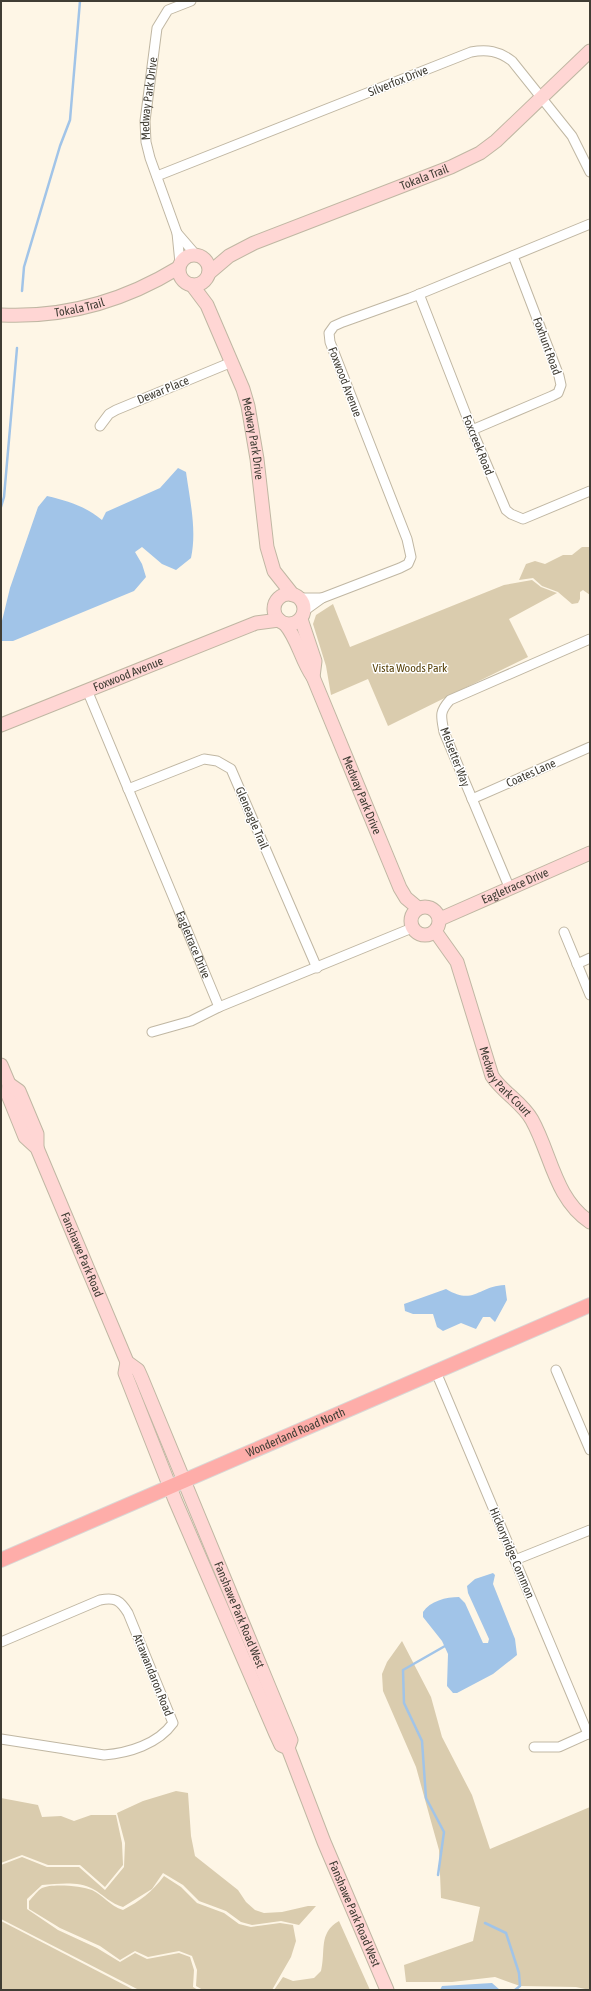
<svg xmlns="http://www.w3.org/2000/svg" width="591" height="1991" font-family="'Asap Condensed',sans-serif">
<rect width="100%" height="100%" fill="#fef6e6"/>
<!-- green -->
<g fill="#daccae">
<path d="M582 547H590V595L583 590 580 592V599L578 603 572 604 558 592 542 586 533 578 519 580 526 564 535 561 545 564 563 555H572Z"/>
<path d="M532 580 541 587 557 593 509 619 528 657 388 726 368 679 331 695 326 666 313 624 316 615 333 604 350 647 504 585Z"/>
<path d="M402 1641 431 1697 442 1737 472 1795 490 1849 590 1807V1990L576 1987 520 1986 495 1977 452 1982H406L404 1965 473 1941 480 1907 441 1898 439 1850 432 1825 416 1767 383 1691 382 1674 387 1662Z"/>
<path d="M176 1791 188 1793 191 1836 195 1856 238 1890 246 1902 255 1910 264 1913 282 1912 308 1906H316L299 1925 281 1921 252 1925 241 1922 226 1911 199 1901 183 1885 163 1873 152 1889 123 1907C111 1904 104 1895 93 1889 78 1881 59 1884 42 1885L27 1899V1909L58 1930 97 1948 120 1962 135 1953 147 1959 179 1953 190 1957 194 1970 193 1987 198 1990H139L1 1919V1865L22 1857 47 1867H79L105 1890 124 1867 125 1843 117 1813 143 1801Z"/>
<path d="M1 1798 38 1805 42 1817 61 1816 74 1821 91 1815H116L122 1843 123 1865 105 1887 80 1865H48L22 1855 1 1863Z"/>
<path d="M164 1876 181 1887 197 1903 224 1913 239 1924 251 1927 280 1923 293 1925 296 1941 291 1957 272 1990H203L196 1986 197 1970 192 1956 179 1951 148 1957 135 1951 120 1960 100 1946 60 1928 29 1909V1901C33 1897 38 1890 42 1888 52 1883 82 1886 92 1890 103 1895 110 1906 123 1910 140 1901 152 1892 164 1876Z"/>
<path d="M1 1921 5 1923 134 1990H1Z"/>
<path d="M339 1921 370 1990H274L283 1977 293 1981 314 1978 321 1971C326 1951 318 1933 339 1921Z"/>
</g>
<!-- water -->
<g fill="#a1c4e8">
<path d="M178 468 186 472C190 501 197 530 191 558L176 570 162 564 142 547 135 552 142 564 146 577 134 591 13 641H1V625L10 588 38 507 47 496C68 501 85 506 102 520L106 512 160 488Z"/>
<path d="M505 1285 507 1300 495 1322 490 1317H483L476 1329 461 1323 443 1331 437 1327 433 1314H413L405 1311 404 1304 446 1289C474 1306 478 1286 505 1285Z"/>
<path d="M493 1573 495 1575 493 1584 515 1639 517 1655 493 1674 457 1693H453L447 1686 448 1654 442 1641 423 1617V1612C430 1601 446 1597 459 1597L465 1603 483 1643H488L489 1639 468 1593 467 1586 475 1579Z"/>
<path d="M492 1983 500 1990H440L442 1986Z"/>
</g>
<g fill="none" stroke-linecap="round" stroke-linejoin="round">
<!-- stream -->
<g stroke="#a1c4e8" stroke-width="2.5">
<path d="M22 291 24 267 60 146 70 120 80 1"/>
<path d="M1 507 4 497 17 348"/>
<path d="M438 1875 444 1832 426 1798 422 1741 404 1703 403 1670 445 1646"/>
<path d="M485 1923 506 1933 519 1973 520 1986 515 1990"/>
</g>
<!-- street casing -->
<g stroke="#c0b7a3" stroke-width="11">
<g id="street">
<path d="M157 176 471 52C487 49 499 51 512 61L572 136 590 172"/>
<path d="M177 233 196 255"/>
<path id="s1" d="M180 263 177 233 150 158 146 142 145 121 157 28 168 10 191 1"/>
<path d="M419 294 472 430 506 510 511 514 523 519 590 491"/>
<path d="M100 426 109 414 116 410 232 362"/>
<path d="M472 430 552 396 558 393 561 385 559 376 513 256"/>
<path d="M299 598H322"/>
<path d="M304 611 322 598 400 568 408 564 411 557 407 539 330 342 329 333 334 326 343 322 410 298 590 224"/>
<path id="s2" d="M87 690 219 1007 412 928"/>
<path d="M128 789 204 759 217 761 231 769 317 968"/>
<path d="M472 799 590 747"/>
<path d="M510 889 444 732C441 716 439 712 450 700L590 639"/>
<path d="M564 932 590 995"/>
<path d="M577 964 590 958"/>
<path d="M152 1032 191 1021 219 1007"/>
<path d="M556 1370 590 1450"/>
<path d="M436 1372 588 1734"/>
<path d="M515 1560 590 1530"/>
<path d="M1 1642 100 1600C115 1597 120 1600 128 1613L173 1723C158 1744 129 1753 104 1755L1 1739"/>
<path d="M534 1747H559L590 1733"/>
</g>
</g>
<!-- secondary casing -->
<g stroke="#c0b7a3" stroke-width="15">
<g id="secondary">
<circle cx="194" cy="270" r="15"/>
<path id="s3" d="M209 273 229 256 254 243 451 167 480 153 496 141 590 51"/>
<path id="s4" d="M192 285 207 305 243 389 248 406 257 459 267 547 274 571 293 595"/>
<path id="s5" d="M1 315C65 318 124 301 178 268"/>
<circle cx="289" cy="609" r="15"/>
<path d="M301 619 315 661 313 677"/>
<path id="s6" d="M285 624C298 639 301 660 313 677L400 888 406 898 418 908"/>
<path id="s7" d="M1 725 256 623 279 620"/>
<circle cx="425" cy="921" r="14"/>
<path id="s8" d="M440 919 590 853"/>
<path id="s9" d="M435 931 457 962 492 1076C503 1093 522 1102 532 1120 551 1154 555 1199 590 1222"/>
<path id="s10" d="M1 1065 9 1084 8 1095 25 1137 37 1148 127 1362 138 1370 142 1379 291 1740 288 1748"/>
<path d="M9 1084 19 1091 37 1134V1148"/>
<path id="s11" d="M127 1362 125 1373 175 1500 275 1732 281 1745 288 1748 324 1842 387 1990"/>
</g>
</g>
<!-- primary casing -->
<g stroke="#d9d8d6" stroke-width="16">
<g id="primary">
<path id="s12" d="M1 1560 590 1305"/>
</g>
</g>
<!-- street -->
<use href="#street" stroke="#fff" stroke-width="9"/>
<!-- secondary -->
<use href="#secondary" stroke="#ffd6d4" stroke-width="13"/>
<!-- primary -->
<use href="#primary" stroke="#feada9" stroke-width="14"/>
</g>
<g text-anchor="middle" stroke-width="3" stroke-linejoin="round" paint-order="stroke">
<!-- street labels -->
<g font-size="12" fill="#403d34" stroke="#fff">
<text transform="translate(398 81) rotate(-22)" y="4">Silverfox Drive</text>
<text dy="4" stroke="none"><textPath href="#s1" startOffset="170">Medway Park Drive</textPath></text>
<text dy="4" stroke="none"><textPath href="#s3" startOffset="237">Tokala Trail</textPath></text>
<text dy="4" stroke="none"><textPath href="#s5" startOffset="79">Tokala Trail</textPath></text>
<text transform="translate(547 346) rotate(70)" y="4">Foxhunt Road</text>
<text transform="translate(345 382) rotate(69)" y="4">Foxwood Avenue</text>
<text transform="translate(163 390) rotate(-22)" y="4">Dewar Place</text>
<text dy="4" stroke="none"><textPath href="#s4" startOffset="167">Medway Park Drive</textPath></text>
<text transform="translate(478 445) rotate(68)" y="4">Foxcreek Road</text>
<text dy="4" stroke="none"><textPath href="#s7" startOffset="137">Foxwood Avenue</textPath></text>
<text transform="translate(455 757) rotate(69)" y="4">Melsetter Way</text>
<text transform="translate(531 773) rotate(-24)" y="4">Coates Lane</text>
<text dy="4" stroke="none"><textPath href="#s6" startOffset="188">Medway Park Drive</textPath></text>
<text transform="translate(252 818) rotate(67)" y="4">Gleneagle Trail</text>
<text dy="4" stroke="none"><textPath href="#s8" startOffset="82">Eagletrace Drive</textPath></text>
<text dy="4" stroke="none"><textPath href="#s2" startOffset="276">Eagletrace Drive</textPath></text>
<text dy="4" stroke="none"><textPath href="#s9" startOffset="169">Medway Park Court</textPath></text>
<text dy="4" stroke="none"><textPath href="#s10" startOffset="209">Fanshawe Park Road</textPath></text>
<text dy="4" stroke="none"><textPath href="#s12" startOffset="321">Wonderland Road North</textPath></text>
<text transform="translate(512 1553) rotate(67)" y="4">Hickoryridge Common</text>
<text dy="4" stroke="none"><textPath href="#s10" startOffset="604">Fanshawe Park Road West</textPath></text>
<text transform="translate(153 1675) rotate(68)" y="4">Attawandaron Road</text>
<text dy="4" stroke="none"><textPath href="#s11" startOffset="601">Fanshawe Park Road West</textPath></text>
</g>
<!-- park labels -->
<g font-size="12" fill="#58430b" stroke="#fff">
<text x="410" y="672">Vista Woods Park</text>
</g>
</g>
<!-- border -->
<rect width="591" height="1991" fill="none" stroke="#403d34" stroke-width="4"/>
</svg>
